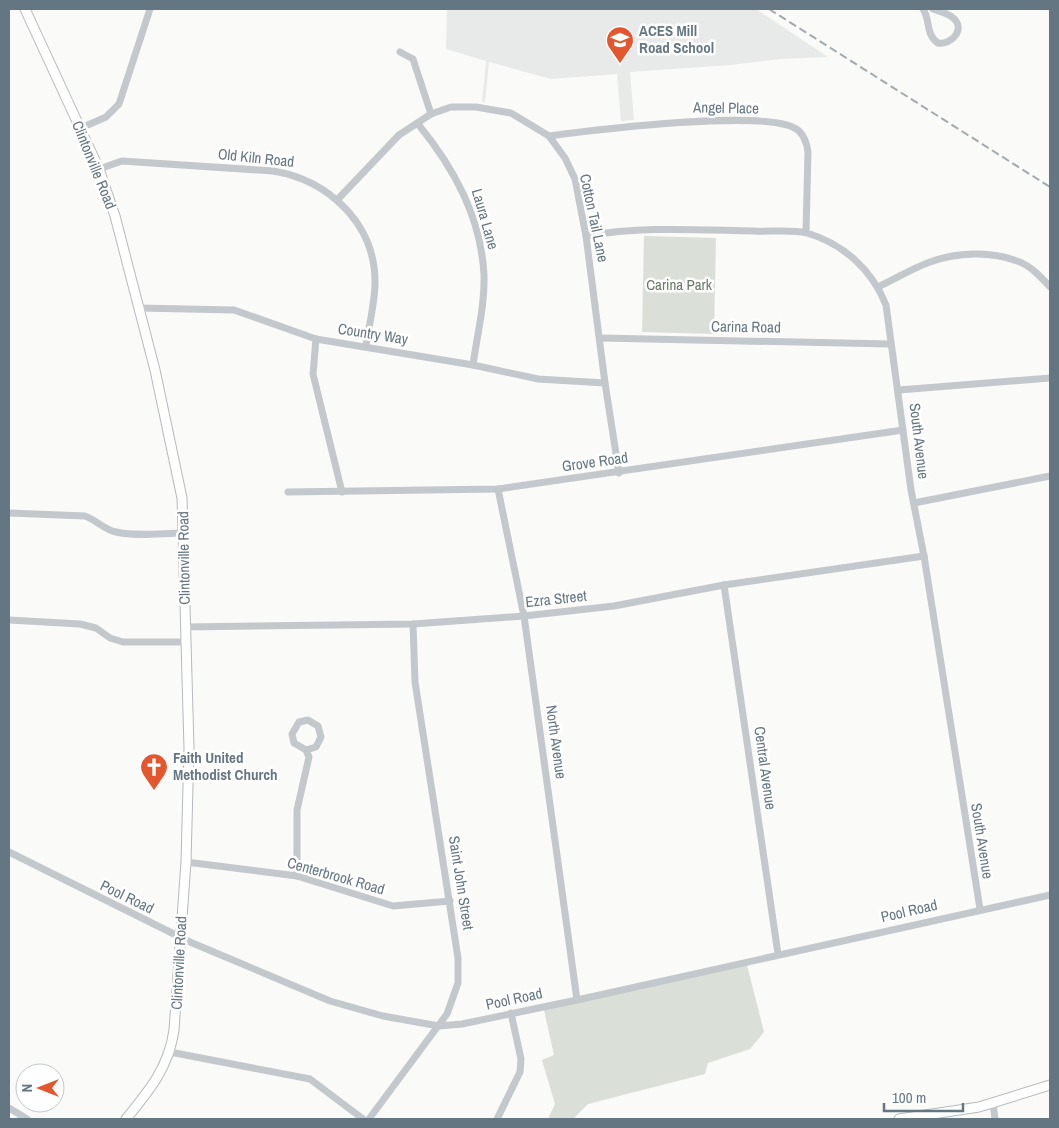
<svg xmlns="http://www.w3.org/2000/svg" width="1059" height="1128" font-family="'Archivo Narrow',sans-serif">
<rect width="100%" height="100%" fill="#fafaf8"/>
<!-- built -->
<path fill="#e8e9e9" d="M447 9H756L828 57 780 59 731 65 630 72 634 120 621 121 617 74 551 79 489 62 485 102H482L486 61 446 49Z"/>
<!-- green -->
<g fill="#dadfd7">
<path d="M644 236 716 238 714 334 642 332Z"/>
<path d="M747 965 764 1032 750 1049 708 1063 705 1074 588 1104 573 1119H548L555 1104 542 1060 554 1055 544 1010Z"/>
</g>
<g fill="none" stroke-linecap="round" stroke-linejoin="round">
<!-- major casing -->
<g stroke="#b5babe" stroke-width="11">
<g id="major">
<path d="M25 9 99 169 115 216 155 370 182 498 189 748 186 862 174 1030C169 1067 149 1091 126 1119"/>
<path d="M899 1119 979 1107 1050 1085"/>
</g>
</g>
<!-- minor -->
<g stroke="#c3c8cc" stroke-width="7">
<path d="M923 9C931 21 925 34 938 43 952 45 967 28 952 17 947 13 939 11 933 9"/>
<path d="M400 52 413 59 431 114"/>
<path d="M418 124C454 168 481 217 484 275 485 305 477 335 473 365"/>
<path d="M81 128 106 117 119 104 150 9"/>
<path d="M549 136C588 131 775 107 799 131 805 137 807 144 808 152L806 232"/>
<path d="M99 169 122 161 273 171C328 180 375 223 375 282 375 303 369 325 366 346"/>
<path d="M338 199 399 135 431 114 451 107H476L511 113 549 136 565 158 575 179 586 236 605 383 619 473"/>
<path d="M586 236C642 226 698 230 754 231 770 232 792 229 807 233 844 244 872 270 886 305L911 490 924 556 980 909"/>
<path d="M878 287C895 279 913 268 930 262 957 252 991 251 1017 261 1030 265 1041 277 1050 287"/>
<path d="M139 308 234 310 316 339 473 365 538 379 605 383"/>
<path d="M601 338 890 344"/>
<path d="M316 339 313 374 342 492"/>
<path d="M899 390 1050 378"/>
<path d="M498 489 524 616 577 1000"/>
<path d="M288 492 498 489 903 430"/>
<path d="M914 503 1050 476"/>
<path d="M9 513 85 516C96 520 105 530 116 532 137 537 162 533 184 533"/>
<path d="M724 585 778 954"/>
<path d="M9 620 80 624 96 628 110 638 123 642H186"/>
<path d="M186 627 413 624 524 616 614 606 724 585 924 556"/>
<path d="M9 852 190 942 330 1001 383 1016 439 1026 462 1024 577 1000 1050 895"/>
<path d="M186 862 297 876 393 906 450 901"/>
<path d="M297 876V810L309 757 306 750 294 743 292 734 299 722 308 720 318 726 321 737 316 747 306 750"/>
<path d="M170 1052 310 1079 363 1119"/>
<path d="M993 1103 995 1119"/>
<path d="M9 1108 27 1119"/>
<path d="M369 1119 447 1014 458 983V958L415 682 413 624"/>
<path d="M497 1119 520 1072 521 1059 511 1013"/>
</g>
<!-- major -->
<use href="#major" stroke="#fff" stroke-width="9"/>
<!-- rail -->
<path stroke="#a2aab0" stroke-width="2" stroke-dasharray="8 4" stroke-linecap="butt" d="M769 9 1050 187"/>
</g>
<!-- icons -->
<defs>
<g id="school-pin" transform="scale(1.4375)"><path d="M0 17L-7.5 6A9.5 9.5 0 1 1 7.5 6Z" fill="#e4572e" stroke="#fff"/><path d="M0-5L7-2L0 1L-7-2ZM-4 1L0 2.5L4 1V4Q0 6-4 4Z" fill="#fff"/></g>
<g id="church-pin" transform="scale(1.4375)"><path d="M0 17L-7.5 6A9.5 9.5 0 1 1 7.5 6Z" fill="#e4572e" stroke="#fff"/><path d="M-1.2-6h2.4v3.5h3.3v2.4h-3.3V6h-2.4V-.1h-3.3v-2.4h3.3Z" fill="#fff"/></g>
</defs>
<g fill-rule="evenodd">
<use href="#school-pin" x="620" y="40"/>
<use href="#church-pin" x="154" y="767"/>
</g>
<g text-anchor="middle" stroke-width="5" stroke-linejoin="round" paint-order="stroke">
<!-- poi labels -->
<g font-size="15" font-weight="bold" fill="#657683" stroke="#fff" text-anchor="start">
<text x="639" y="36">ACES Mill<tspan x="639" dy="17">Road School</tspan></text>
<text x="173" y="763">Faith United<tspan x="173" dy="17">Methodist Church</tspan></text>
</g>
<!-- street labels -->
<g font-size="15" fill="#657683" stroke="#fff">
<text transform="translate(726 108) rotate(1)" y="5">Angel Place</text>
<text transform="translate(256 158) rotate(6)" y="5">Old Kiln Road</text>
<text transform="translate(94 165) rotate(68)" y="5">Clintonville Road</text>
<text transform="translate(594 218) rotate(78)" y="5">Cotton Tail Lane</text>
<text transform="translate(485 219) rotate(74)" y="5">Laura Lane</text>
<text transform="translate(746 327) rotate(1)" y="5">Carina Road</text>
<text transform="translate(373 334) rotate(9)" y="5">Country Way</text>
<text transform="translate(919 441) rotate(83)" y="5">South Avenue</text>
<text transform="translate(595 462) rotate(-8)" y="5">Grove Road</text>
<text transform="translate(184 558) rotate(-91)" y="5">Clintonville Road</text>
<text transform="translate(556 599) rotate(-6)" y="5">Ezra Street</text>
<text transform="translate(556 742) rotate(82)" y="5">North Avenue</text>
<text transform="translate(765 768) rotate(82)" y="5">Central Avenue</text>
<text transform="translate(982 841) rotate(81)" y="5">South Avenue</text>
<text transform="translate(336 876) rotate(16)" y="5">Centerbrook Road</text>
<text transform="translate(461 883) rotate(81)" y="5">Saint John Street</text>
<text transform="translate(127 897) rotate(26)" y="5">Pool Road</text>
<text transform="translate(909 911) rotate(-13)" y="5">Pool Road</text>
<text transform="translate(179 963) rotate(-87)" y="5">Clintonville Road</text>
<text transform="translate(514 999) rotate(-12)" y="5">Pool Road</text>
</g>
<!-- park labels -->
<g font-size="15" fill="#687a64" stroke="#fff">
<text x="679" y="290">Carina Park</text>
</g>
</g>
<!-- border -->
<rect width="1059" height="1128" fill="none" stroke="#657683" stroke-width="20"/>
<!-- north arrow -->
<g transform="translate(40 1088) rotate(270)"><circle r="24" fill="#ffffff" stroke="#c1c8cd"/>
<path d="M0-4L9 19L0 12L-9 19Z" fill="#e4572e"/>
<text y="-8" font-size="14" font-weight="bold" text-anchor="middle" fill="#657683">N</text>
</g>
<!-- scale -->
<path d="M884 1103v8h79v-8" fill="none" stroke="#657683" stroke-width="2.5"/>
<text x="892" y="1103" font-size="15" fill="#657683" stroke="#ffffff" stroke-width="4" paint-order="stroke">100 m</text>
</svg>
